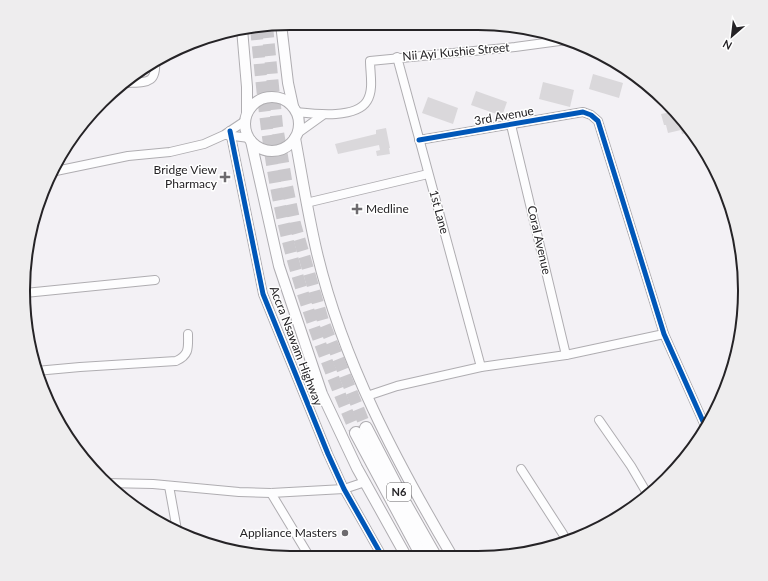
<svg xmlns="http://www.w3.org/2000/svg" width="768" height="581" font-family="Lato,sans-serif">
<rect width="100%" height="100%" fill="#f3f1f5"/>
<!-- building -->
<g fill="#dad8db">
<path d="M593 74 623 83 619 98 589 89Z"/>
<path d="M543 82 574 90 570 107 539 99Z"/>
<path d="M476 91 507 102 502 116 471 105Z"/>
<path d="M428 97 458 108 453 124 422 113Z"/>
<path d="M672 112 684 125 691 132 682 134 681 130 668 133 666 125H664L661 114Z"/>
<path d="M386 128 390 148H389L390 154 377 156 376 151 380 150 379 145 338 154 335 144 376 134V130Z"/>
</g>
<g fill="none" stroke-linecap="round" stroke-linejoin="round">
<!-- highway-tunnel -->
<g stroke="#cac8cc" stroke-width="12" stroke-dasharray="12 6" stroke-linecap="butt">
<path d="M267 26 277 126 287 186 295 224 323 321 366 428"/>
<path d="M256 28C262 86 267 145 279 202 295 282 324 358 356 433"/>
</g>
<!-- minor casing -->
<g stroke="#afadb1" stroke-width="10">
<g id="minor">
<path d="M397 57 481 367"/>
<path d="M127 83C147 82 157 84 155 60"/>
<path d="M296 112C315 114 356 119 367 101 374 90 370 73 370 61L515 47 567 40"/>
<path d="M511 125 566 355"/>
<path d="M230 131 263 294 328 454 344 489 382 556"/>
<path d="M298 133 323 115"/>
<path d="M226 135 249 138"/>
<path d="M419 140 583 112 591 115 598 121 664 334 706 428"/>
<path d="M51 172 128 156 170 152 204 144 224 135 245 121"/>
<path d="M306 203 428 174"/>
<path d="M25 293 155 280"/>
<path d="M36 371 80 367 176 361C190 355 188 347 188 334"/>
<path d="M367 396 397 386 481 367 566 355 664 334"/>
<path d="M599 420 631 466 648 495"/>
<path d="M521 469 563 534 567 542"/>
<path d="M105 483 153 484 239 492 271 493 344 489 365 482"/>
<path d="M169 486 177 530"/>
<path d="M271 493 309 556"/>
</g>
</g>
<!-- major casing -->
<g stroke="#afadb1" stroke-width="12">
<g id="major">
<path d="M281 24 288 83 293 106"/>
<path d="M242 29 247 87V113"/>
<circle cx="272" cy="124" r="27"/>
<path d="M295 138C302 176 308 215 317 253 343 362 396 461 452 556"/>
<path d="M251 141 279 266 322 394 357 468 406 556"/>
</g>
</g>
<!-- highway casing -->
<g stroke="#afadb1" stroke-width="14">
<g id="highway">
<path d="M366 428 406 505 435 556"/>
<path d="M356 433 422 556"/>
</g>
</g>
<!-- minor -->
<use href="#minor" stroke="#fdfdfe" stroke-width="8"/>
<!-- major -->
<use href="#major" stroke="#fdfdfe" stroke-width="10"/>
<!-- highway -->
<use href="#highway" stroke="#fdfdfe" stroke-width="12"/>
<!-- cycleway casing -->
<g stroke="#fff" stroke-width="8">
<g id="cycleway">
<path d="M230 131 263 294 328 454 344 489 382 556"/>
<path d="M419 140 583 112 591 115 598 121 664 334 706 428"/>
</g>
</g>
<!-- cycleway -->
<use href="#cycleway" stroke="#0057b8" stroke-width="5"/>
</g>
<!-- markers -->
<g fill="#6d6b6e" stroke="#fff" stroke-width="1.5">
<path d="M223 171h4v4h4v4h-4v4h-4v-4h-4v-4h4z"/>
<path d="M355 203h4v4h4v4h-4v4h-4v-4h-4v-4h4z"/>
<circle cx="345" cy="533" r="4"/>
</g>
<g text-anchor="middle" stroke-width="3" stroke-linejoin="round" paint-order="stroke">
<!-- shield labels -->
<rect fill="#fff" stroke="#666567" stroke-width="1" x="387" y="483" width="24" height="18" rx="3"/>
<g font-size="11" font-weight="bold" fill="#252326">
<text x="399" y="496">N6</text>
</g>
<!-- street labels -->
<g font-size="12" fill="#252326" stroke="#fff">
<text transform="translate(456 52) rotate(-5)" y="4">Nii Ayi Kushie Street</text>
<text transform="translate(504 116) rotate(-10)" y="4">3rd Avenue</text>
<text transform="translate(439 212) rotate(75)" y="4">1st Lane</text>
<text transform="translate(539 240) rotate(77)" y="4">Coral Avenue</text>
<text transform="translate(296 346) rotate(69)" y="4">Accra Nsawam Highway</text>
</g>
<!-- poi labels -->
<g font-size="12" fill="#252326" stroke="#fff" text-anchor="end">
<text x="217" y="174">Bridge View<tspan x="217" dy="14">Pharmacy</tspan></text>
<text x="366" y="213" text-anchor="start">Medline</text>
<text x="337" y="537">Appliance Masters</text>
</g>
</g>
<!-- crop -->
<path d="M0 0H768V581H0ZM290 30H478A260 260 0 0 1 738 290V291A260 260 0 0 1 478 551H290A260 260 0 0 1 30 291V290A260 260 0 0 1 290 30Z" fill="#eeedee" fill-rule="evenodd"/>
<path fill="none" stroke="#252326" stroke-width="2" d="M290 30H478A260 260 0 0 1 738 290V291A260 260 0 0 1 478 551H290A260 260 0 0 1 30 291V290A260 260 0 0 1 290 30Z"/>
<!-- north arrow -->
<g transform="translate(732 36) rotate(208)" stroke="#ffffff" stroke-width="3" paint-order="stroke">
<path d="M0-3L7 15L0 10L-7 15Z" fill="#252326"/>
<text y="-6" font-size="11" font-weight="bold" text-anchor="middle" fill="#252326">N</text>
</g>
</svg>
